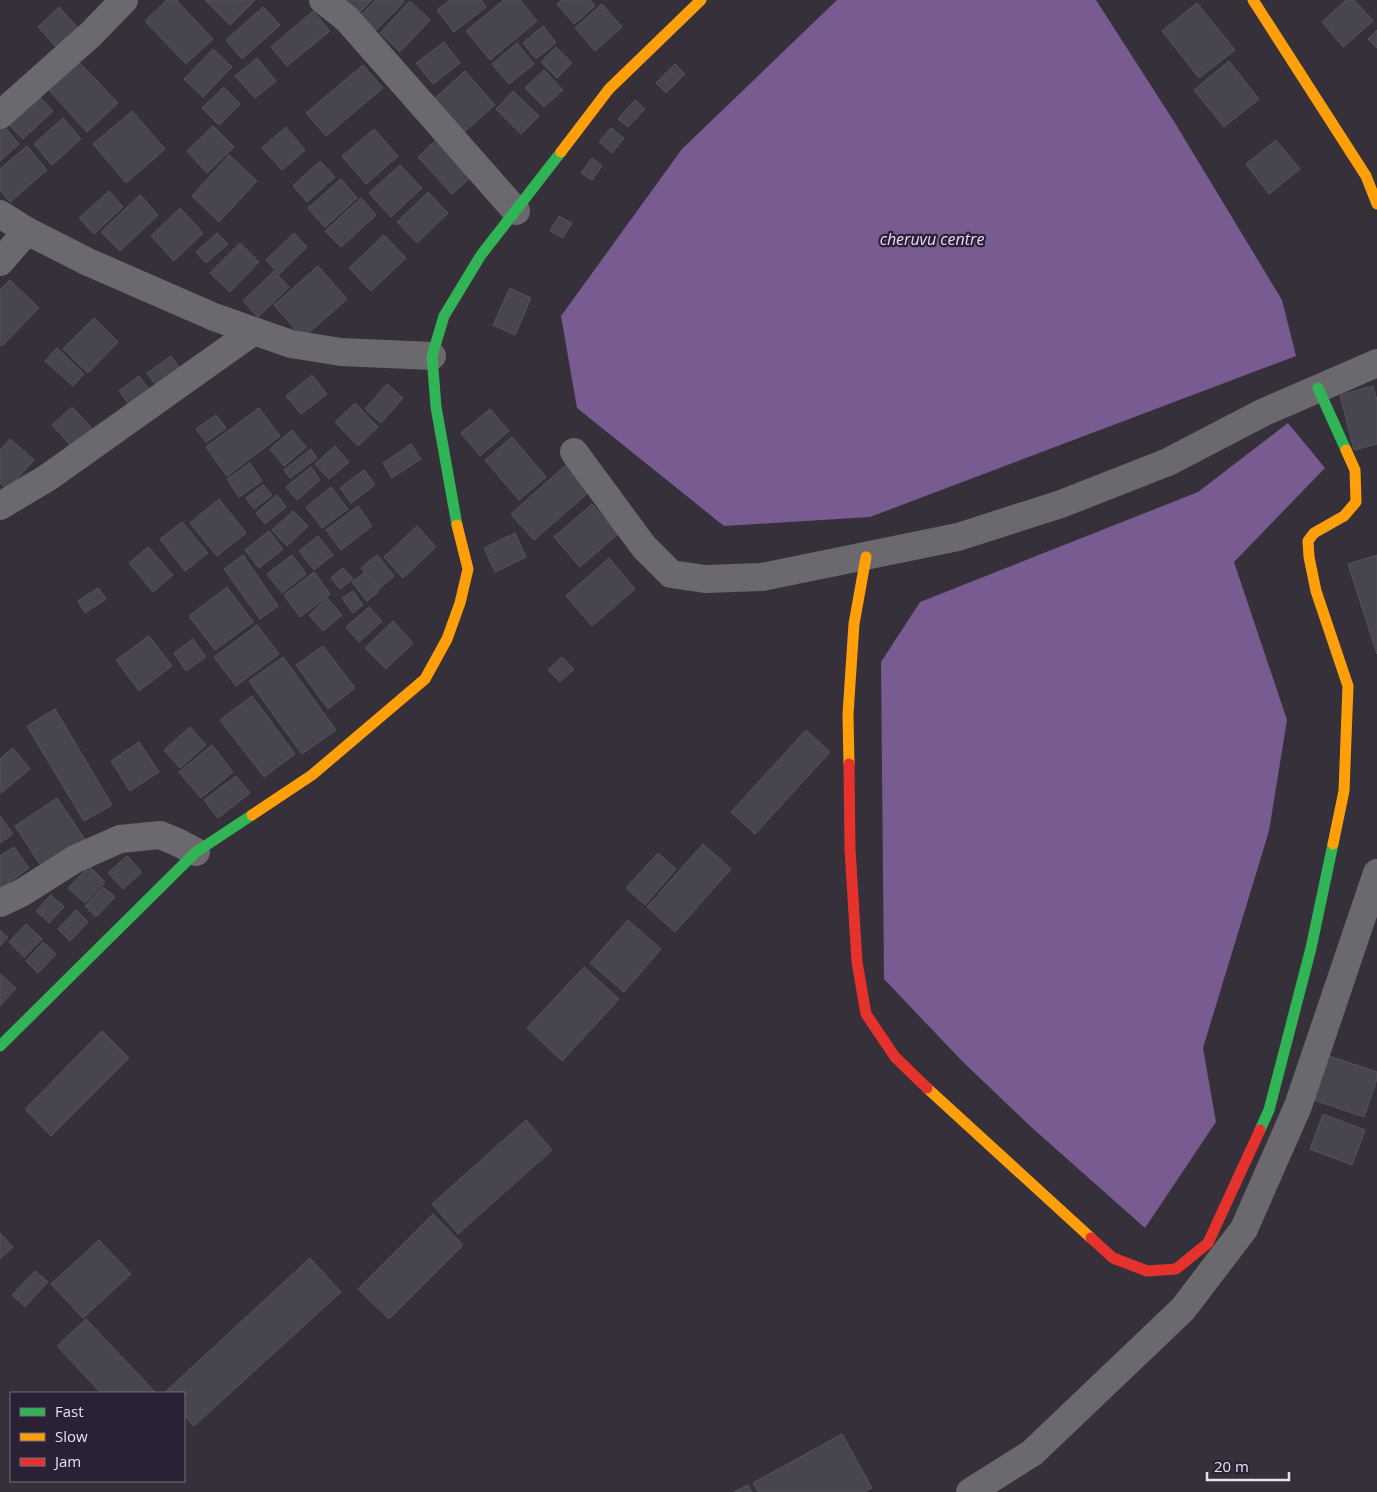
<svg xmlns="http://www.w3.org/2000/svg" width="1377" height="1492" font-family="'Open Sans',sans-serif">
<rect width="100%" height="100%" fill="#35303a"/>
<!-- water -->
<g fill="#775b91">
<path d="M837 0H1096L1175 123 1282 300 1296 356 870 517 724 526 577 408 561 316 682 149Z"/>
<path d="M1288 423 1325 468 1234 562 1287 720 1269 831 1203 1048 1216 1122 1145 1228 1030 1126 962 1061 884 979 881 662 920 602 1198 492Z"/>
</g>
<!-- building -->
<g fill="#49454e" stroke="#57535c">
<path d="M167 0H176L213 39 186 64 145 21Z"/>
<path d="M205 0H255L230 25Z"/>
<path d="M332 0H372L352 20Z"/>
<path d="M376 0H402L404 2 372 34 357 19Z"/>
<path d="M450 0H481L486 7 454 32 437 10Z"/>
<path d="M504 0H520L537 21 490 60 466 31Z"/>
<path d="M561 0H590L595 6 574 24 557 4Z"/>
<path d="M1346 0H1354L1373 21 1343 47 1322 22Z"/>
<path d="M410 1 430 20 400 52 380 33Z"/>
<path d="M1197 3 1235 50 1199 78 1162 31Z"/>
<path d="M602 4 622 27 595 51 575 28Z"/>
<path d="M59 7 78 28 57 48 38 27Z"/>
<path d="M263 7 280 25 242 59 226 40Z"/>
<path d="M313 11 330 31 287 66 271 47Z"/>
<path d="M543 26 556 43 536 59 523 43Z"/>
<path d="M1377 30V48L1368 39Z"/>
<path d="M444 42 460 63 433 84 416 63Z"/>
<path d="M517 43 534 64 509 84 492 64Z"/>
<path d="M556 47 572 63 557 78 541 62Z"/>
<path d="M213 49 232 67 203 97 184 79Z"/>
<path d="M257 58 276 81 255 98 235 76Z"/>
<path d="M76 59 118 103 87 132 46 87Z"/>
<path d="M1229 61 1259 99 1224 127 1194 90Z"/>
<path d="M675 64 685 74 666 93 656 83Z"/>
<path d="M363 65 383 88 326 136 306 113Z"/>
<path d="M544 70 563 90 544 107 525 88Z"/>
<path d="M465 71 495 105 463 133 433 100Z"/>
<path d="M224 87 240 104 219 125 202 108Z"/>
<path d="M32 89 53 111 23 139 2 117Z"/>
<path d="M513 91 539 116 521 134 496 109Z"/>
<path d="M635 100 645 109 628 127 618 119Z"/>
<path d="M132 111 165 149 126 183 93 144Z"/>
<path d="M63 118 81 139 52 165 34 144Z"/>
<path d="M2 124 19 144 0 161V125Z"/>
<path d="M213 126 234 147 207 173 187 151Z"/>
<path d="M286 127 305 150 282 170 262 148Z"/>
<path d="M611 128 624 138 612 153 599 142Z"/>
<path d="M374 129 398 156 366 184 342 156Z"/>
<path d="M438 138 472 176 452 194 418 157Z"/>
<path d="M1276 140 1300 169 1269 194 1246 164Z"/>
<path d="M27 146 47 170 10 202 0 190V169Z"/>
<path d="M229 155 257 181 219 222 192 196Z"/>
<path d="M592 158 602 166 592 180 581 173Z"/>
<path d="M320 161 335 177 307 202 293 186Z"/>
<path d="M400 165 422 188 391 217 369 193Z"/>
<path d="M341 179 357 198 325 227 308 208Z"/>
<path d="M109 191 123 207 94 234 79 218Z"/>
<path d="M428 192 448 213 417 243 397 222Z"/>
<path d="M140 195 158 215 120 251 101 232Z"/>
<path d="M361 198 376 215 341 247 325 231Z"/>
<path d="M180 208 203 233 174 261 151 236Z"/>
<path d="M559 216 572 223 563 238 550 231Z"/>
<path d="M217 233 228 244 206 263 196 252Z"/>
<path d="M294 233 307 247 279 274 266 260Z"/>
<path d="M384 235 406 258 371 291 349 268Z"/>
<path d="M240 243 259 262 230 292 210 273Z"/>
<path d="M318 266 347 299 303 338 274 305Z"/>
<path d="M274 271 289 287 258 317 243 301Z"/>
<path d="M10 280 39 308 2 346 0 344V290Z"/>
<path d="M510 288 531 298 515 335 493 325Z"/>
<path d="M94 318 118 342 88 373 63 349Z"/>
<path d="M57 348 84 374 73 386 45 361Z"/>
<path d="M171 356 182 371 159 389 147 373Z"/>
<path d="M312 375 327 394 301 414 286 396Z"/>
<path d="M139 376 151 392 132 408 119 391Z"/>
<path d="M387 384 403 398 381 423 365 409Z"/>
<path d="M1373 386 1377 400V444L1354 450 1340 395Z"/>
<path d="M355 403 378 427 358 446 335 422Z"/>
<path d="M72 407 92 428 72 447 52 425Z"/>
<path d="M259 408 280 436 227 476 206 447Z"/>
<path d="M490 409 509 431 480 456 461 433Z"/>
<path d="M216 415 226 428 206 442 196 429Z"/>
<path d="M292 430 306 447 284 466 270 449Z"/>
<path d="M512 437 546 477 519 500 485 460Z"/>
<path d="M10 439 34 460 7 490 0 483V450Z"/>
<path d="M411 444 421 459 392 478 383 463Z"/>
<path d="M335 446 349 462 329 479 315 464Z"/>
<path d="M311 449 317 458 290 478 284 470Z"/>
<path d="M250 463 262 481 239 497 227 479Z"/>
<path d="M566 465 589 492 534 540 511 514Z"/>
<path d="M311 467 320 480 297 500 286 487Z"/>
<path d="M364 470 375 485 351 503 340 488Z"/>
<path d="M263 485 272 495 254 509 246 498Z"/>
<path d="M331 487 348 509 322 528 306 507Z"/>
<path d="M277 495 286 507 265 524 256 513Z"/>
<path d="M219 499 246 533 217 556 190 523Z"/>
<path d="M592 504 618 534 580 567 554 537Z"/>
<path d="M358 506 372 526 341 550 326 530Z"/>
<path d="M293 511 308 526 287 546 272 530Z"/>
<path d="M182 522 208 553 185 571 160 539Z"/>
<path d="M417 526 436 547 403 578 384 557Z"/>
<path d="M269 531 283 549 259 568 245 550Z"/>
<path d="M515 533 526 557 495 572 484 548Z"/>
<path d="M318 536 333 555 314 570 299 551Z"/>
<path d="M148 547 173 575 153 592 129 563Z"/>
<path d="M243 555 278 606 260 619 224 569Z"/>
<path d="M292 555 306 574 282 593 267 574Z"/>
<path d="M377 555 394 576 379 589 361 568Z"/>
<path d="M1377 555V654L1348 564Z"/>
<path d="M609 558 635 589 592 626 566 596Z"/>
<path d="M343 568 353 579 340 589 331 578Z"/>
<path d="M314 572 330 594 300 617 284 595Z"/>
<path d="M364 573 379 591 367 601 352 582Z"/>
<path d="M227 587 253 622 215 650 189 616Z"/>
<path d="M98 588 106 599 85 613 78 601Z"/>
<path d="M353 591 363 605 353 613 342 598Z"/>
<path d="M327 598 342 615 323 631 309 615Z"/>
<path d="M369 607 382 621 359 642 346 627Z"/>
<path d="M393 621 413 643 386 669 365 648Z"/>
<path d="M257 625 279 654 236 686 214 657Z"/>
<path d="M149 636 172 666 139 691 116 660Z"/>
<path d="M193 639 206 657 186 671 174 653Z"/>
<path d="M323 646 355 688 328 709 296 665Z"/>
<path d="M283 657 336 730 302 754 249 681Z"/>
<path d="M562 657 574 669 560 682 548 670Z"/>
<path d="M252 696 295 754 264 777 220 720Z"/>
<path d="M55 709 112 805 84 821 27 726Z"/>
<path d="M190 727 206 745 180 768 164 750Z"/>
<path d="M806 730 830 752 755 834 731 812Z"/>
<path d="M139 742 159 772 130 791 111 761Z"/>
<path d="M212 745 233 772 201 798 179 772Z"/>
<path d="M13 748 30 769 1 793 0 759Z"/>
<path d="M236 776 250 793 218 818 204 800Z"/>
<path d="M57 798 86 841 43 869 15 826Z"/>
<path d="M0 816 13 834 0 843Z"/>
<path d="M703 844 731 869 675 932 647 907Z"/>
<path d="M14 847 29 868 0 889V856Z"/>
<path d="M658 853 676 869 645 905 626 888Z"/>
<path d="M127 856 142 872 123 889 108 873Z"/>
<path d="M89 866 105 882 85 903 68 888Z"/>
<path d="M103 887 115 897 96 917 85 906Z"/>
<path d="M51 895 64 907 49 923 36 911Z"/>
<path d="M76 910 88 922 70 941 58 929Z"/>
<path d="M628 920 661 949 624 992 590 963Z"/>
<path d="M26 924 42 939 24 957 9 942Z"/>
<path d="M0 930 8 937 0 946Z"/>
<path d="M43 942 56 954 38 973 26 961Z"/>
<path d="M584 967 619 999 562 1061 527 1028Z"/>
<path d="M0 974 16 988 0 1006Z"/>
<path d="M102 1031 129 1058 51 1136 25 1109Z"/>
<path d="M1329 1056 1377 1072V1079L1364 1117 1314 1100Z"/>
<path d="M1323 1114 1365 1130 1352 1165 1310 1149Z"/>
<path d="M526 1120 552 1150 458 1234 432 1204Z"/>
<path d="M433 1214 463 1245 389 1319 358 1289Z"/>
<path d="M0 1233 13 1247 0 1259Z"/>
<path d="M99 1240 131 1274 83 1318 51 1284Z"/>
<path d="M310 1258 341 1292 194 1426 184 1415V1393H164Z"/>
<path d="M35 1271 48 1282 25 1307 12 1295Z"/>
<path d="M86 1319 156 1393H101L57 1346Z"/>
<path d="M842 1434 872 1488 864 1492H758L753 1483Z"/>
<path d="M748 1485 752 1492H734Z"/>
</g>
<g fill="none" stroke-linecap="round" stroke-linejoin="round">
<!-- street -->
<g stroke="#6b696e" stroke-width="28">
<path d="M323 0 347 19 516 211"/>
<path d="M0 115 91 34 124 0"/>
<path d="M0 214 27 231 88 262 214 317 291 344 341 352 432 356"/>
<path d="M0 262 27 231"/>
<path d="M574 452 644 547 671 574 705 579 762 577 958 537 1061 504 1168 462 1264 412 1377 363"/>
<path d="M0 506 47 478 254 331"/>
<path d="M0 903 23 892 75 859 120 839 160 835 177 842 196 852"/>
<path d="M970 1492 1032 1453 1183 1309 1244 1229 1298 1106 1377 873"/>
</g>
<!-- fast -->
<g stroke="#30b455" stroke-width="11">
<path d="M1318 388 1346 450"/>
<path d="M457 525 436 407 432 356 444 316 481 255 561 152"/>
<path d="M0 1046 196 852 252 815"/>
<path d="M1260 1130 1269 1110 1311 948 1333 844"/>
</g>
<!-- slow -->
<g stroke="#ff9f0a" stroke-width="11">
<path d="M1253 0 1366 176 1377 204"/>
<path d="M561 152 609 89 701 0"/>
<path d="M849 764 848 714 854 624 866 557"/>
<path d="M252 815 312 775 425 679 447 639 460 603 468 569 457 525"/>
<path d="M1333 844 1344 791 1348 686 1316 591 1309 557 1308 541 1314 533 1344 516 1356 502 1355 470 1346 450"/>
<path d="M927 1088 1091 1238"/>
</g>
<!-- jam -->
<g stroke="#e5322d" stroke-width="11">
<path d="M849 764 850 849 857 962 866 1014 895 1057 927 1088"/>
<path d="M1091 1238 1113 1258 1147 1271 1176 1269 1208 1243 1260 1130"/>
</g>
</g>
<g text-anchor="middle" stroke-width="4.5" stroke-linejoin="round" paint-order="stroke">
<!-- water labels -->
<g font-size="16" font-style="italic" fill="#ebdafd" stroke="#2b2135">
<text x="932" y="245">cheruvu centre</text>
</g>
</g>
<!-- legend -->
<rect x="10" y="1392" width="175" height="90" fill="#2b2135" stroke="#766e7f"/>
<rect x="20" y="1408" width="25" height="8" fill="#30b455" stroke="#766e7f"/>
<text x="55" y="1417" font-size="15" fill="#e7e1ef">Fast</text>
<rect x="20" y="1433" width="25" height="8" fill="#ff9f0a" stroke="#766e7f"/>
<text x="55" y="1442" font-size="15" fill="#e7e1ef">Slow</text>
<rect x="20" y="1458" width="25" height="8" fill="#e5322d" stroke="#766e7f"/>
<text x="55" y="1467" font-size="15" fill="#e7e1ef">Jam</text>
<!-- scale -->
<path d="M1207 1472v8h82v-8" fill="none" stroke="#e7e1ef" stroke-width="2.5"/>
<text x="1214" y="1472" font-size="15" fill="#e7e1ef" stroke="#2b2135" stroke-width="4" paint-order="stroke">20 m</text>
</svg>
